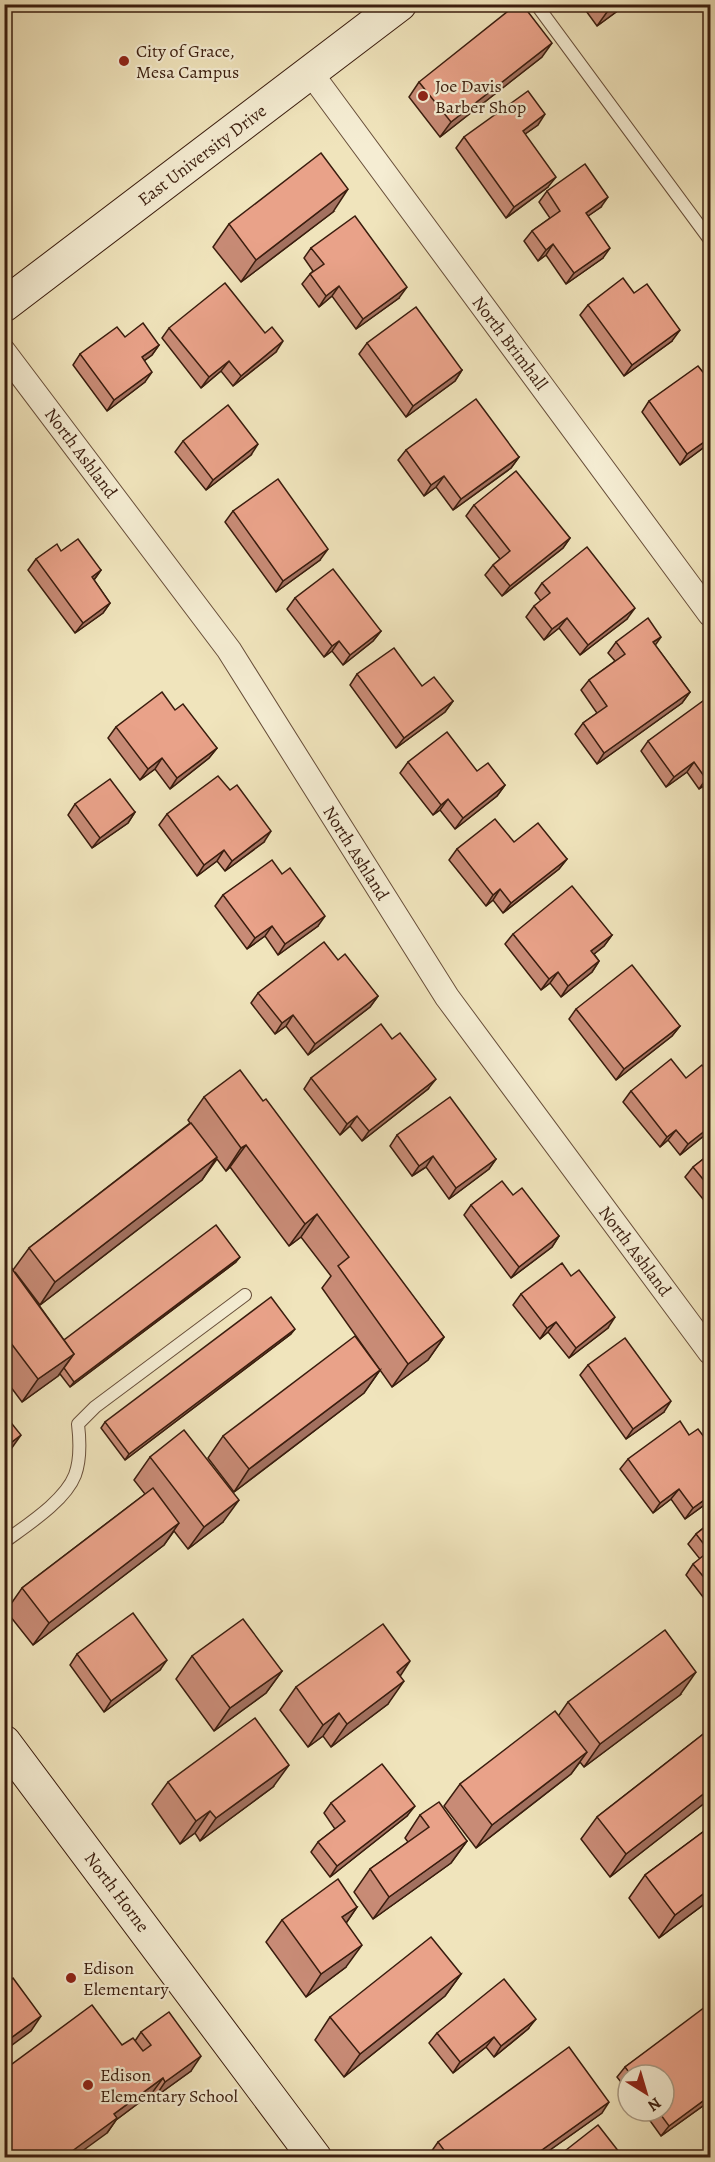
<svg xmlns="http://www.w3.org/2000/svg" width="715" height="2162" font-family="Alegreya,serif">
<rect width="100%" height="100%" fill="#f0e4bc"/>
<filter id="stains"><feTurbulence type="fractalNoise" baseFrequency=".00333" numOctaves="4"/><feColorMatrix values="0 0 0 0 .2 0 0 0 0 .09 0 0 0 0 .02 0 0 0 .5 -.17"/></filter>
<radialGradient id="worn" r=".72"><stop offset=".6" stop-color="#630" stop-opacity="0"/><stop offset="1" stop-color="#630" stop-opacity=".3"/></radialGradient>
<g fill="none" stroke-linecap="round" stroke-linejoin="round">
<!-- lane casing -->
<g stroke="#684f3a" stroke-width="14">
<g id="lane">
<path d="M536 4 710 240"/>
<path d="M4 1542C27 1525 65 1501 75 1475 81 1459 80 1441 78 1424L95 1407 245 1295"/>
</g>
</g>
<!-- street casing -->
<g stroke="#684f3a" stroke-width="26">
<g id="street">
<path d="M310 72 710 614"/>
<path d="M4 352 229 650 447 997 710 1352"/>
</g>
</g>
<!-- secondary casing -->
<g stroke="#3a1d0e" stroke-width="35">
<g id="secondary">
<path d="M4 305 400 4"/>
<path d="M4 1742 315 2158"/>
</g>
</g>
<!-- lane -->
<use href="#lane" stroke="#f5edd3" stroke-width="12"/>
<!-- street -->
<use href="#street" stroke="#f5edd3" stroke-width="24"/>
<!-- secondary -->
<use href="#secondary" stroke="#f5edd3" stroke-width="33"/>
</g>
<!-- wall -->
<g fill="#c88b76" stroke="#3a1d0e" stroke-width="1.5">
<path d="M581 4H627L597 26Z"/>
<path d="M542 57 440 137 409 97 419 82Z"/>
<path d="M538 125 525 134 548 187 506 218 456 148 464 137Z"/>
<path d="M711 142V155L706 149Z"/>
<path d="M547 191 601 207 588 216 603 258 566 284 546 255 538 261 524 241 532 231 550 218 539 202Z"/>
<path d="M333 212 241 282 213 247 229 224Z"/>
<path d="M311 248 399 298 356 329 332 296 319 307 302 284 310 274 313 271 304 258Z"/>
<path d="M634 293 672 341 624 376 580 315 588 305Z"/>
<path d="M169 328 276 352 233 386 221 371 201 388 162 338Z"/>
<path d="M125 337 159 345 152 355 144 361 145 382 107 411 73 365 80 354Z"/>
<path d="M367 343 462 370 455 381 406 417 359 354Z"/>
<path d="M711 382V442L680 465 642 412 649 401Z"/>
<path d="M183 441 251 455 206 490 175 452Z"/>
<path d="M406 450 519 457 511 468 453 510 436 487 424 496 398 460Z"/>
<path d="M474 505 570 538 563 548 502 596 485 575 493 565 500 559 466 516Z"/>
<path d="M233 511 320 560 276 592 225 522Z"/>
<path d="M61 551 101 570 94 580 110 603 103 613 75 633 28 570 36 559Z"/>
<path d="M542 583 627 619 580 655 559 628 544 640 526 617 534 606 541 601 535 593Z"/>
<path d="M295 598 381 631 373 641 343 665 332 651 324 657 287 609Z"/>
<path d="M616 642 655 645 690 692 682 703 597 764 575 734 583 723 597 713 581 690 589 680 615 661 608 653Z"/>
<path d="M357 674 422 686 453 701 445 712 396 748 350 685Z"/>
<path d="M711 703V781L699 789 687 772 666 787 641 751 648 741Z"/>
<path d="M175 710 217 748 209 758 170 789 155 769 140 780 108 738 116 727Z"/>
<path d="M408 762 477 771 505 785 497 796 455 829 440 810 433 815 400 773Z"/>
<path d="M75 804 135 812 128 823 92 848 68 815Z"/>
<path d="M167 814 264 842 225 871 217 861 197 876 159 825Z"/>
<path d="M711 821V831L707 826Z"/>
<path d="M514 842 567 859 559 869 503 913 493 900 486 906 449 860 457 849Z"/>
<path d="M282 874 318 926 278 955 265 936 247 949 215 906 223 895Z"/>
<path d="M513 934 612 935 604 946 594 954 599 961 592 972 561 997 550 983 541 990 505 944Z"/>
<path d="M338 960 378 996 370 1007 308 1055 286 1026 275 1034 251 1003 258 993Z"/>
<path d="M576 1009 680 1026 672 1036 616 1080 569 1019Z"/>
<path d="M311 1078 428 1089 362 1141 350 1126 340 1135 304 1089Z"/>
<path d="M686 1078 711 1130 680 1155 668 1140 660 1147 623 1102 631 1091Z"/>
<path d="M204 1097 263 1101 444 1337 428 1360 392 1387 322 1288 331 1276 301 1237 289 1246 230 1167 226 1171 217 1159 202 1180 40 1305 15 1272 64 1340 236 1262 70 1387 60 1374 58 1376 22 1402 4 1378V1258L13 1270 29 1248 190 1123 188 1120Z"/>
<path d="M397 1135 496 1159 489 1169 449 1199 426 1167 412 1176 390 1146Z"/>
<path d="M711 1153V1209L685 1177 693 1167Z"/>
<path d="M513 1195 559 1236 552 1247 511 1278 464 1215 471 1205Z"/>
<path d="M521 1294 608 1328 569 1358 548 1332 540 1339 513 1305Z"/>
<path d="M291 1334 125 1460 101 1428 105 1422Z"/>
<path d="M588 1365 664 1412 626 1439 580 1375Z"/>
<path d="M380 1370 364 1393 234 1492 208 1458 223 1436Z"/>
<path d="M689 1435 711 1446V1500L685 1519 671 1499 653 1513 620 1469 628 1459Z"/>
<path d="M150 1457 223 1522 188 1549 174 1531 164 1545 33 1645 6 1611 22 1588 145 1494 134 1480Z"/>
<path d="M711 1522V1591L703 1597 686 1575 693 1564 700 1559 688 1544 696 1534Z"/>
<path d="M77 1654 160 1670 104 1712 70 1665Z"/>
<path d="M192 1656 282 1671 266 1693 214 1731 176 1679Z"/>
<path d="M400 1676 388 1704 331 1747 323 1736 308 1747 280 1710 296 1687Z"/>
<path d="M680 1695 584 1767 580 1762 571 1774 476 1848 444 1806 460 1784 559 1715 568 1702Z"/>
<path d="M711 1728V1798L610 1877 581 1839 597 1817Z"/>
<path d="M168 1782 273 1787 200 1841 195 1833 180 1844 152 1804Z"/>
<path d="M331 1803 407 1816 330 1877 311 1852 318 1842 335 1829 324 1813Z"/>
<path d="M420 1815 467 1841 451 1863 373 1919 354 1892 370 1869 408 1842 405 1838Z"/>
<path d="M711 1826V1899L659 1938 629 1898 645 1875Z"/>
<path d="M357 1907 346 1923V1967L306 1997 266 1942 282 1920Z"/>
<path d="M461 1974 445 1996 344 2077 315 2040 330 2017Z"/>
<path d="M711 2006V2100L661 2136 643 2111H664V2075H628V2091L617 2077 625 2067Z"/>
<path d="M528 2029 494 2057 486 2047 453 2073 429 2043 437 2033Z"/>
<path d="M141 2032 191 2071 155 2097 152 2093 116 2120 107 2133 122 2045 135 2041Z"/>
<path d="M602 2113 540 2157H434L431 2152 438 2142Z"/>
</g>
<!-- shaded-wall -->
<g fill="#a37160" stroke="#3a1d0e" stroke-width="1.5">
<path d="M617 4H627L597 26 607 12Z"/>
<path d="M552 43 542 57 440 137 451 122Z"/>
<path d="M545 114 538 125 515 141 523 131Z"/>
<path d="M556 177 548 187 506 218 514 207Z"/>
<path d="M348 189 333 212 241 282 256 260Z"/>
<path d="M608 197 601 207 578 223 586 213Z"/>
<path d="M553 244 546 255 538 261 546 250Z"/>
<path d="M610 248 603 258 566 284 574 273Z"/>
<path d="M339 286 332 296 319 307 326 296Z"/>
<path d="M407 287 399 298 356 329 363 319Z"/>
<path d="M680 330 672 341 624 376 632 365Z"/>
<path d="M283 341 276 352 233 386 241 376Z"/>
<path d="M159 345 152 355 134 368 142 357Z"/>
<path d="M229 361 221 371 201 388 209 377Z"/>
<path d="M462 370 455 381 406 417 413 406Z"/>
<path d="M152 372 145 382 107 411 114 400Z"/>
<path d="M711 437V442L680 465 687 454Z"/>
<path d="M258 444 251 455 206 490 213 480Z"/>
<path d="M519 457 511 468 453 510 461 499Z"/>
<path d="M444 476 436 487 424 496 431 485Z"/>
<path d="M570 538 563 548 502 596 510 586Z"/>
<path d="M328 549 320 560 276 592 283 581Z"/>
<path d="M101 570 93 581 92 577Z"/>
<path d="M110 603 103 613 75 633 83 623Z"/>
<path d="M635 608 627 619 580 655 588 645Z"/>
<path d="M567 618 559 628 544 640 552 629Z"/>
<path d="M381 631 373 641 343 665 350 655Z"/>
<path d="M661 637 654 647 653 642Z"/>
<path d="M339 641 332 651 324 657 332 646Z"/>
<path d="M690 692 682 703 597 764 604 753Z"/>
<path d="M453 701 445 712 396 748 404 738Z"/>
<path d="M217 748 209 758 170 789 177 778Z"/>
<path d="M162 758 155 769 140 780 148 769Z"/>
<path d="M694 762 687 772 666 787 674 777Z"/>
<path d="M711 776V781L699 789 706 779Z"/>
<path d="M505 785 497 796 455 829 463 818Z"/>
<path d="M448 799 440 810 433 815 441 805Z"/>
<path d="M135 812 128 823 92 848 100 838Z"/>
<path d="M271 831 264 842 225 871 232 861Z"/>
<path d="M224 850 217 861 197 876 204 865Z"/>
<path d="M567 859 559 869 503 913 511 903Z"/>
<path d="M500 889 493 900 486 906 493 895Z"/>
<path d="M325 916 318 926 278 955 285 944Z"/>
<path d="M272 926 265 936 247 949 255 938Z"/>
<path d="M612 935 604 946 584 962 591 951Z"/>
<path d="M599 961 592 972 561 997 568 986Z"/>
<path d="M558 972 550 983 541 990 549 979Z"/>
<path d="M378 996 370 1007 308 1055 315 1044Z"/>
<path d="M293 1015 286 1026 275 1034 282 1023Z"/>
<path d="M680 1026 672 1036 616 1080 624 1069Z"/>
<path d="M436 1079 428 1089 362 1141 369 1131Z"/>
<path d="M357 1116 350 1126 340 1135 347 1124Z"/>
<path d="M711 1126V1130L680 1155 688 1144Z"/>
<path d="M676 1130 668 1140 660 1147 667 1137Z"/>
<path d="M246 1145 230 1167 226 1171 241 1148Z"/>
<path d="M433 1156 426 1167 412 1176 419 1166Z"/>
<path d="M217 1157 202 1180 40 1305 55 1282Z"/>
<path d="M496 1159 489 1169 449 1199 456 1188Z"/>
<path d="M317 1214 301 1237 289 1246 305 1224Z"/>
<path d="M559 1236 552 1247 511 1278 519 1267Z"/>
<path d="M240 1257 236 1262 70 1387 74 1382Z"/>
<path d="M615 1317 608 1328 569 1358 576 1348Z"/>
<path d="M556 1322 548 1332 540 1339 547 1328Z"/>
<path d="M295 1329 291 1334 125 1460 129 1454Z"/>
<path d="M444 1337 428 1360 392 1387 408 1364Z"/>
<path d="M74 1354 58 1376 22 1402 38 1379Z"/>
<path d="M380 1370 364 1393 234 1492 249 1469Z"/>
<path d="M671 1401 664 1412 626 1439 633 1429Z"/>
<path d="M21 1435 4 1459V1448Z"/>
<path d="M679 1489 671 1499 653 1513 660 1503Z"/>
<path d="M711 1495V1500L685 1519 693 1508Z"/>
<path d="M239 1500 223 1522 188 1549 204 1527Z"/>
<path d="M179 1523 164 1545 33 1645 49 1623Z"/>
<path d="M711 1586V1591L703 1597Z"/>
<path d="M167 1660 160 1670 104 1712 111 1701Z"/>
<path d="M410 1661 395 1684 397 1672Z"/>
<path d="M282 1671 266 1693 214 1731 230 1708Z"/>
<path d="M696 1672 680 1695 584 1767 600 1744Z"/>
<path d="M404 1681 388 1704 331 1747 347 1724Z"/>
<path d="M339 1713 323 1736 308 1747 323 1725Z"/>
<path d="M587 1752 571 1774 476 1848 492 1825Z"/>
<path d="M289 1765 273 1787 200 1841 216 1818Z"/>
<path d="M711 1788V1798L610 1877 626 1854Z"/>
<path d="M415 1806 407 1816 330 1877 337 1866Z"/>
<path d="M210 1811 195 1833 180 1844 196 1821Z"/>
<path d="M467 1841 451 1863 373 1919 389 1897Z"/>
<path d="M711 1888V1899L659 1938 675 1915Z"/>
<path d="M357 1907 342 1929V1917Z"/>
<path d="M362 1945 346 1967 306 1997 321 1974Z"/>
<path d="M461 1974 445 1996 344 2077 360 2054Z"/>
<path d="M41 2016 31 2031 4 2051V2043Z"/>
<path d="M536 2019 528 2029 494 2057 501 2046Z"/>
<path d="M494 2037 486 2047 453 2073 460 2062Z"/>
<path d="M201 2056 191 2071 155 2097 165 2082Z"/>
<path d="M163 2078 152 2093 116 2120 107 2133 74 2157H64L114 2114Z"/>
<path d="M711 2095V2100L661 2136 669 2126Z"/>
<path d="M609 2102 602 2113 540 2157H532Z"/>
</g>
<!-- building -->
<g fill="#e9a289" stroke="#3a1d0e" stroke-width="1.5">
<path d="M517 4H522L552 43 451 122 419 82Z"/>
<path d="M602 4H617L607 12Z"/>
<path d="M528 91 545 114 523 131 556 177 514 207 464 137Z"/>
<path d="M321 153 348 189 256 260 229 224Z"/>
<path d="M585 164 608 197 586 213 610 248 574 273 553 244 546 250 532 231 560 211 547 191Z"/>
<path d="M355 216 407 287 363 319 339 286 326 296 310 274 324 264 311 248Z"/>
<path d="M623 278 634 293 647 284 680 330 632 365 588 305Z"/>
<path d="M225 283 265 333 272 327 283 341 241 376 229 361 209 377 169 328Z"/>
<path d="M416 307 462 370 413 406 367 343Z"/>
<path d="M143 323 159 345 142 357 152 372 114 400 80 354 117 327 125 337Z"/>
<path d="M698 366 711 382V437L687 454 649 401Z"/>
<path d="M476 399 519 457 461 499 444 476 431 485 406 450Z"/>
<path d="M228 405 258 444 213 480 183 441Z"/>
<path d="M516 471 570 538 510 586 493 565 510 551 474 505Z"/>
<path d="M278 479 328 549 283 581 233 511Z"/>
<path d="M78 539 101 570 92 577 110 603 83 623 36 559 57 544 61 551Z"/>
<path d="M587 547 635 608 588 645 567 618 552 629 534 606 550 593 542 583Z"/>
<path d="M333 569 381 631 350 655 339 641 332 646 295 598Z"/>
<path d="M648 618 661 637 653 642 690 692 604 753 583 723 607 706 589 680 625 654 616 642Z"/>
<path d="M394 648 422 686 434 677 453 701 404 738 357 674Z"/>
<path d="M162 692 175 710 183 704 217 748 177 778 162 758 148 769 116 727Z"/>
<path d="M707 698 711 703V776L706 779 694 762 674 777 648 741Z"/>
<path d="M447 732 477 771 488 763 505 785 463 818 448 799 441 805 408 762Z"/>
<path d="M218 776 230 790 237 785 271 831 232 861 224 850 204 865 167 814Z"/>
<path d="M110 779 135 812 100 838 75 804Z"/>
<path d="M495 819 514 842 538 823 567 859 511 903 500 889 493 895 457 849Z"/>
<path d="M272 860 282 874 290 868 325 916 285 944 272 926 255 938 223 895Z"/>
<path d="M572 886 612 935 591 951 599 961 568 986 558 972 549 979 513 934Z"/>
<path d="M324 942 338 960 345 954 378 996 315 1044 293 1015 282 1023 258 993Z"/>
<path d="M632 965 680 1026 624 1069 576 1009Z"/>
<path d="M381 1024 392 1039 400 1033 436 1079 369 1131 357 1116 347 1124 311 1078Z"/>
<path d="M671 1059 686 1078 702 1065 711 1076V1126L688 1144 676 1130 667 1137 631 1091Z"/>
<path d="M240 1070 263 1101 266 1099 444 1337 408 1364 338 1266 349 1257 317 1214 305 1224 246 1145 241 1148 204 1097Z"/>
<path d="M450 1097 496 1159 456 1188 433 1156 419 1166 397 1135Z"/>
<path d="M191 1123 217 1157 55 1282 29 1248Z"/>
<path d="M711 1153V1189L693 1167Z"/>
<path d="M502 1181 513 1195 522 1188 559 1236 519 1267 471 1205Z"/>
<path d="M216 1225 240 1257 74 1382 64 1368 74 1354 64 1340Z"/>
<path d="M4 1258 74 1354 38 1379 4 1334Z"/>
<path d="M562 1263 571 1276 579 1270 615 1317 576 1348 556 1322 547 1328 521 1294Z"/>
<path d="M271 1297 295 1329 129 1454 105 1422Z"/>
<path d="M355 1336 380 1370 249 1469 223 1436Z"/>
<path d="M625 1338 671 1401 633 1429 588 1365Z"/>
<path d="M4 1414 21 1435 4 1448Z"/>
<path d="M680 1421 689 1435 698 1429 711 1446V1495L693 1508 679 1489 660 1503 628 1459Z"/>
<path d="M184 1430 239 1500 204 1527 150 1457Z"/>
<path d="M153 1488 179 1523 49 1623 22 1588Z"/>
<path d="M711 1522V1586L693 1564 709 1551 696 1534Z"/>
<path d="M133 1613 167 1660 111 1701 77 1654Z"/>
<path d="M243 1619 282 1671 230 1708 192 1656Z"/>
<path d="M383 1624 410 1661 397 1672 404 1681 347 1724 339 1713 323 1725 296 1687Z"/>
<path d="M665 1630 696 1672 600 1744 568 1702Z"/>
<path d="M555 1711 587 1752 492 1825 460 1784Z"/>
<path d="M255 1718 289 1765 216 1818 210 1811 196 1821 168 1782Z"/>
<path d="M711 1728V1788L626 1854 597 1817Z"/>
<path d="M382 1764 415 1806 337 1866 318 1842 345 1821 331 1803Z"/>
<path d="M439 1802 467 1841 389 1897 370 1869 429 1827 420 1815Z"/>
<path d="M711 1826V1888L675 1915 645 1875Z"/>
<path d="M338 1879 357 1907 342 1917 362 1945 321 1974 282 1920Z"/>
<path d="M431 1937 461 1974 360 2054 330 2017Z"/>
<path d="M13 1978 41 2016 4 2043V1985Z"/>
<path d="M504 1979 536 2019 501 2046 494 2037 460 2062 437 2033Z"/>
<path d="M709 2004 711 2006V2095L669 2126 658 2111H664V2075H631L625 2067Z"/>
<path d="M92 2005 122 2045 133 2038 143 2051 151 2045 141 2032 169 2012 201 2056 165 2082 163 2078 114 2114 117 2118 64 2157H4V2070Z"/>
<path d="M569 2047 609 2102 532 2157H449L438 2142Z"/>
<path d="M598 2125 623 2157H564L561 2154Z"/>
</g>
<!-- markers -->
<g fill="#8f2418" stroke="#f5edd3" stroke-width="2">
<circle cx="124" cy="61" r="6"/>
<circle cx="423" cy="96" r="6"/>
<circle cx="71" cy="1978" r="6"/>
<circle cx="88" cy="2085" r="6"/>
</g>
<g text-anchor="middle" stroke-width="4.5" stroke-linejoin="round" paint-order="stroke">
<!-- poi labels -->
<g font-size="18" fill="#3a1d0e" stroke="#f5edd3" text-anchor="start">
<text x="136" y="57">City of Grace,<tspan x="136" dy="21">Mesa Campus</tspan></text>
<text x="435" y="92">Joe Davis<tspan x="435" dy="21">Barber Shop</tspan></text>
<text x="83" y="1974">Edison<tspan x="83" dy="21">Elementary</tspan></text>
<text x="100" y="2081">Edison<tspan x="100" dy="21">Elementary School</tspan></text>
</g>
<!-- street labels -->
<g font-size="18" fill="#3a1d0e" stroke="#f5edd3">
<text transform="translate(202 155) rotate(-37)" y="6">East University Drive</text>
<text transform="translate(510 343) rotate(53)" y="6">North Brimhall</text>
<text transform="translate(81 453) rotate(53)" y="6">North Ashland</text>
<text transform="translate(356 853) rotate(58)" y="6">North Ashland</text>
<text transform="translate(635 1251) rotate(53)" y="6">North Ashland</text>
<text transform="translate(117 1892) rotate(53)" y="6">North Horne</text>
</g>
</g>
<!-- margin -->
<rect width="715" height="2162" fill="none" stroke="#f0e4bc" stroke-width="24"/>
<rect x="6" y="6" width="703" height="2150" fill="none" stroke="#3a1d0e" stroke-width="3"/>
<rect x="12" y="12" width="691" height="2138" fill="none" stroke="#3a1d0e" stroke-width="1.5"/>
<!-- north arrow -->
<g transform="translate(646 2093) rotate(143)"><circle r="28" fill="#f5edd3" stroke="#aa9a84" stroke-width="1.5"/>
<path d="M0-4.5L10 22L0 15L-10 22Z" fill="#8f2418"/>
<text y="-9" font-size="16" font-weight="bold" text-anchor="middle" fill="#3a1d0e">N</text>
</g>
<rect width="100%" height="100%" filter="url(#stains)"/>
<rect width="100%" height="100%" fill="url(#worn)"/>
</svg>
